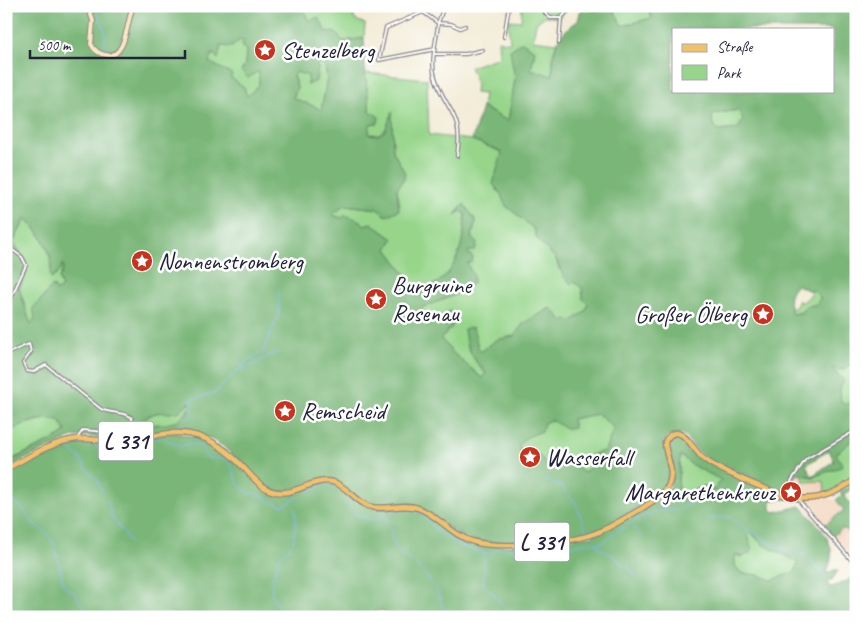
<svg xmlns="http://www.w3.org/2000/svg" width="862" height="623" font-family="Caveat,sans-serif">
<rect width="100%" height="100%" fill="#fff"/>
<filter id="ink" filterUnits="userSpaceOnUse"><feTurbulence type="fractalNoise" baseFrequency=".02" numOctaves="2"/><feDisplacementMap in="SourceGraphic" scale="10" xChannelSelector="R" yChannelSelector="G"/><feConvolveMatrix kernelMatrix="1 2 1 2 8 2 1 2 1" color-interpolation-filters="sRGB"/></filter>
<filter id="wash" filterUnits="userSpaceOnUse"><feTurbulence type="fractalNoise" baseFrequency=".0096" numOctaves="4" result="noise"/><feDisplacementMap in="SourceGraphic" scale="20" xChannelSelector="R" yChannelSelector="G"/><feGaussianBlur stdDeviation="1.12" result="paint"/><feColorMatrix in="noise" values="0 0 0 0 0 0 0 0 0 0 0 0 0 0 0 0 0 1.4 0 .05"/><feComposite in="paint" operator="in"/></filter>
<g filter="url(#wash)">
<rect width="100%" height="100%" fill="#f2ebd5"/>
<!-- built -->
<g fill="#f2d5bd">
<path d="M798 474 803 475 804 482 824 481 826 497 835 501 844 509 822 527 807 509 806 498H800L794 483Z"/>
<path d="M842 529 848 530 849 537 856 536V542L847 541 856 554 852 559 844 548 831 537Z"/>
</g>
<!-- green -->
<g fill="#97d58b" stroke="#5c7c63">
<path d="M301 6 354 8V19L365 24 364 38 343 42 309 21Z"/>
<path d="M522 6H571L558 18 545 16 536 23 533 40 557 43 553 53 552 77 531 69 535 50H511L515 79 508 121 482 107 484 94 475 93 476 82 470 67 499 57 498 40 510 43 508 20 521 21Z"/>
<path d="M590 6H646L652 18 622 26 612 7 592 11Z"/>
<path d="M240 39 243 41 242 47 246 49 245 65 256 72 260 71 259 85 247 96 244 87 209 63 213 53 218 58 221 45 236 44Z"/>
<path d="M316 62 325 66 327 78 321 112 318 108 293 98 297 88 293 75 298 72 308 75 307 84Z"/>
<path d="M365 73 427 79 429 135 472 140 502 152 496 189 501 194 505 205 534 229 537 239 556 259 559 269 582 288 588 304 586 311 572 322 563 321 550 308 524 323 514 336 496 340 482 351 479 350 475 339 464 329C466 347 473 360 486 374L482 378 452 352 441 339 452 327 449 311 428 326 421 308 455 295 468 266V254L476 221 464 204 456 213 461 211 465 214C465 237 458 273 435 284 430 287 421 286 415 287L387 249 393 239 371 223 364 225 331 215 345 205 377 209 400 205 397 189 404 178 393 151 391 115C387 129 384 136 368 134L370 112Z"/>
<path d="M739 110 743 119 738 129 718 131 712 122 713 114Z"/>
<path d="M26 218C40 233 55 254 50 275L52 279 61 270 62 264 64 267 59 279 62 287 57 291 54 286 31 326 19 288C32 266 25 262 13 243Z"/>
<path d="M813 290 819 294 820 300 815 305 806 306 801 312 792 314 789 303 792 308H795L799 300 800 303C808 299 809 297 813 290Z"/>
<path d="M850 365 856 366V403H840V388L831 367 843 370Z"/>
<path d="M190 401C192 416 161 432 147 432 143 432 141 428 138 425 149 415 157 410 171 413Z"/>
<path d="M598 414 614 428 605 451 596 453 590 468 583 473 555 465 548 466 533 452H521L519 445 527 437 542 431 544 423 550 420Z"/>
<path d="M49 418 60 420 66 432 59 437 6 462V435L16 426Z"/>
<path d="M856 437V478L825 494 824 481 804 482 803 475 813 477 842 466 835 454Z"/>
<path d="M680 455 692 465 722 480 714 490H693L683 499 677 496Z"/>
<path d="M751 532 762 544 799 561 795 572 772 580 758 575 741 573 735 566 734 555 743 557 748 535Z"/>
</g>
<!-- forest -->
<g fill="#79b677" stroke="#4e6c59" fill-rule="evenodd">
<path d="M6 6H99L103 9 104 6H301L309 21 318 17 326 31 336 33 343 41 364 38 365 73 370 111 379 117 378 123 370 124 369 134 378 135 385 131 392 112 393 151 405 173 404 178 397 189 399 210 386 216 377 209 345 205 332 215 342 218 345 215 361 221 364 225 371 223 393 239 387 249 415 287C422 286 430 287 435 284 458 272 465 237 465 214L461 211 455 215 464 204 476 221 471 238 477 243 475 251H469L468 253 473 257 472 262 467 263 473 275V283L455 295 421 308 428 326 451 311 456 321 441 339 452 352 482 378 486 373C473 360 466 347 464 329L473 327 479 350 482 351 496 340 514 336 524 323 551 308 563 321 566 319 572 321 586 311 588 304 583 299 582 288 574 282 571 284 563 276 556 259 537 239 534 229 505 205 501 194 493 184 502 152 472 140 482 107 508 121 515 79 510 50 522 42 535 50 531 69 552 76C554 49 554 36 578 21L580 12 585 6H590L593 11 612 7 622 26 652 18 646 6H782L789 10 792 6H856V366L850 365 843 370 832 368 844 381 840 388 841 403H856V437L836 454 843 466 813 477 798 474 791 483 795 496C786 494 780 490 772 487L770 490 705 458 681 433 666 437 670 474 667 485 658 496 602 529 579 536 496 543 473 540 462 536 412 504 375 506 366 503 331 480 279 492 263 485 223 446 209 438 191 432 172 430 117 440 82 436 70 438 6 468V463L59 437 66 432 60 421C42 416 20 423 6 435ZM673 29H833V91H673ZM240 40 243 41 242 47 246 50 245 65 241 71 248 78 259 71V85L247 96 244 87 231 78 232 74 209 62 213 53 218 59 221 46 232 47ZM316 62 325 66 327 78 321 111 318 108 293 98 297 88 293 75 298 72 302 75H308L307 85 316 81 318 68ZM738 110 743 119 738 129 718 131 712 122 713 114ZM26 218C41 233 55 254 50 275L52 279 61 270 62 264 64 267 59 279 62 287 57 291 53 286 33 308 35 317 31 325 19 288C32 266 27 261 13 242ZM797 285 810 291 813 290 821 298 815 305 806 306 801 313 792 314C788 302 788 294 797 285ZM190 402C191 420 168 426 154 424L148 432 142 430 138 425C156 407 158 415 178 412ZM598 414 614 428 605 451 590 455V468L583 473 573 462 561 467 548 466C540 454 535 452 521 452L519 445 527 437 542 431 544 423 550 420 568 429 574 428 572 419ZM829 450 834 461 812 476 806 465Z"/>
<path d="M173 433 198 437 225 451 262 488 288 494 323 483 337 485 371 508H414L466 540 504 546 592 536 661 498 671 485 667 444 672 436 679 435 702 459 786 499 771 500V509L774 512 801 506C819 528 843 545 825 574L836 569 838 571 831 581 827 582 828 585 832 587 847 581 856 572V617H500L493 615V617H390L384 611H376L374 617H6V472L63 445 78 442 115 443ZM680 455 692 465 721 480 714 490 705 486 693 490 683 499 677 495ZM751 532 762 544 798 562 795 572 772 580 758 575 741 573 735 566V555L743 557 752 551 748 535Z"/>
<path d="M856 481V486L843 495 856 508V536L849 537 848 530 842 529 831 537 822 527 844 510 836 500 842 495 840 492Z"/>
</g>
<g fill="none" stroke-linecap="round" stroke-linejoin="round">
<!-- stream -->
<g stroke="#81b5ee" stroke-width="1">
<path d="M95 6 105 31V45L108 50"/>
<path d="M240 369C253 369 265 355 278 352"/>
<path d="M191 412 192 399 215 393 249 359 263 352 279 313V292"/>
<path d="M188 419 191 414"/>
<path d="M171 430 186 423"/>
<path d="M164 439 181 447 188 443 203 447 205 456 211 459 220 458 229 461 239 485 249 493H254L282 506 299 497"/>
<path d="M75 444 97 445 103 455 109 458 122 456C125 449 153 440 161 438"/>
<path d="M72 445 68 446 75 455 79 456 85 468 97 479 103 493"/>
<path d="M545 480 561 486 575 502 587 533"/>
<path d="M307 492 326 484C330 486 337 488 341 490 359 505 340 515 378 520L386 512"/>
<path d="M10 498 20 506 35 525 46 533 54 543 64 586 74 593 90 617"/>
<path d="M108 500 111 516 131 543"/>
<path d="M681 508 701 500"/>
<path d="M390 511 406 509 421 513 436 530 460 546 488 554 499 548"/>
<path d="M385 516C393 526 389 538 396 548 401 555 411 560 417 566 431 580 443 597 444 617"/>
<path d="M707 519 730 517C752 535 778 548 805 555"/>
<path d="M645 523 652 531"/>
<path d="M634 528 641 536"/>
<path d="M293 543 296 523 295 508"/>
<path d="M596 543 599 548 613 555 625 567 631 569 634 575 638 578"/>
<path d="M502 548 548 550 585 543H601L627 525 647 515 666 509 678 511"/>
<path d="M484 554V585C489 588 506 610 512 617"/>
<path d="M811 558 812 563 823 574"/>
<path d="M822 580 824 575"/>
<path d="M286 617C274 603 268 593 274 575 279 558 276 558 292 546"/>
</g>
</g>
</g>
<g filter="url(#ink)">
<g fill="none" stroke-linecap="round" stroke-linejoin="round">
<!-- minor casing -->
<g stroke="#8a8688" stroke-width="4.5">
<g id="minor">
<path d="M421 6 423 12 438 23C437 40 430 60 435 77 446 113 464 112 457 156"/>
<path d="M444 6 438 23 451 24 460 28 465 26"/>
<path d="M544 6 545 13 550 18H561"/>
<path d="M423 12 386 28 379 60 436 49"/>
<path d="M504 37 509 6"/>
<path d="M559 43 561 18 572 6"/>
<path d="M435 54H466L483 50"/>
<path d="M6 245 22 257 26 265 6 309"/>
<path d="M6 354 29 344 31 352 23 363 27 371 33 372 46 365 101 409C111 414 125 411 132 418V423C119 436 99 431 83 430L78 437"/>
<path d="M856 430 806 459 791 481 801 503 856 565"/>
</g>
</g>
<!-- secondary casing -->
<g stroke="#8a8688" stroke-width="6">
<path id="secondary" d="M88 6 93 21 91 44C94 50 99 54 106 55 126 60 127 20 133 6"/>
</g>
<!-- primary casing -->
<g stroke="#8a8688" stroke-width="7">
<path id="primary" d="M6 469C27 458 53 441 77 439 94 438 111 443 128 441 149 438 167 430 189 434 213 438 230 453 246 470 253 478 260 486 269 490 293 500 310 477 333 482 347 486 354 500 368 506 385 512 401 502 418 508 438 515 451 535 474 542 500 549 571 543 596 533 612 527 626 517 641 509 651 502 664 496 669 484 675 469 665 456 665 442 668 436 673 431 680 434 689 438 696 453 704 459 717 469 734 475 749 482 791 500 815 509 856 479"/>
</g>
<!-- minor -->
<use href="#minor" stroke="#fff" stroke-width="2"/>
<!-- secondary -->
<use href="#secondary" stroke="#fae7c3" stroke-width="4"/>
<!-- primary -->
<use href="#primary" stroke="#f2c26a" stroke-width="4.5"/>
</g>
</g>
<!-- icons -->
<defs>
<g id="sight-disc" transform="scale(1.125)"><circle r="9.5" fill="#c8321e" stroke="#fff"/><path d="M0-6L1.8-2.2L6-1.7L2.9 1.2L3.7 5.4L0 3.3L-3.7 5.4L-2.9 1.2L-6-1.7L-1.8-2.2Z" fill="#fff"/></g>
</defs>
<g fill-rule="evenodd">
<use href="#sight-disc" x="265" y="50"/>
<use href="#sight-disc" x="142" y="261"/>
<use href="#sight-disc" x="376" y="299"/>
<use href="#sight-disc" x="763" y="314"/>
<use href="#sight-disc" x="285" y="411"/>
<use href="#sight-disc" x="530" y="457"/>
<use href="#sight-disc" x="791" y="492"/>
</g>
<g text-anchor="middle" stroke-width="5" stroke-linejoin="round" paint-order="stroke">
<!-- shield labels -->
<g fill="#fff" stroke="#646476" stroke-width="1">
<rect x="98.5" y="421.5" width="55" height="39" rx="4"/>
<rect x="514.5" y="522.5" width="55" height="39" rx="4"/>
</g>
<g font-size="22" font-weight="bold" fill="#22223b">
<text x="126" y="449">L 331</text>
<text x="542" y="550">L 331</text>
</g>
<!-- poi labels -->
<g font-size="24" fill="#22223b" stroke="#fff" text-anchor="start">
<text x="281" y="58">Stenzelberg</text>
<text x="158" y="269">Nonnenstromberg</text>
<text x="392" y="293">Burgruine<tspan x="392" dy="28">Rosenau</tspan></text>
<text x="747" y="322" text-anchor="end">Großer Ölberg</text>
<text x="301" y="419">Remscheid</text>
<text x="546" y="465">Wasserfall</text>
<text x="775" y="500" text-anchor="end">Margarethenkreuz</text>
</g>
</g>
<!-- margin -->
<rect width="862" height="623" fill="none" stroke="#fff" stroke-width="25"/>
<!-- legend -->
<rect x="672" y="28" width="162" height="65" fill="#ffffff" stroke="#a7a7b1"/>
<rect x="682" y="44" width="25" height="8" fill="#f2c26a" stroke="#a7a7b1"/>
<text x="717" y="52" font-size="15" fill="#22223b">Straße</text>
<rect x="682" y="65" width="25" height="15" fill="#97d58b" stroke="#a7a7b1"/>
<text x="717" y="78" font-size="15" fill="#22223b">Park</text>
<!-- scale -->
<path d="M30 50v8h155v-8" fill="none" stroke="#22223b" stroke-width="2.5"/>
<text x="38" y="50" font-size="15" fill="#22223b" stroke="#ffffff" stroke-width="4" paint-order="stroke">500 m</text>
</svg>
